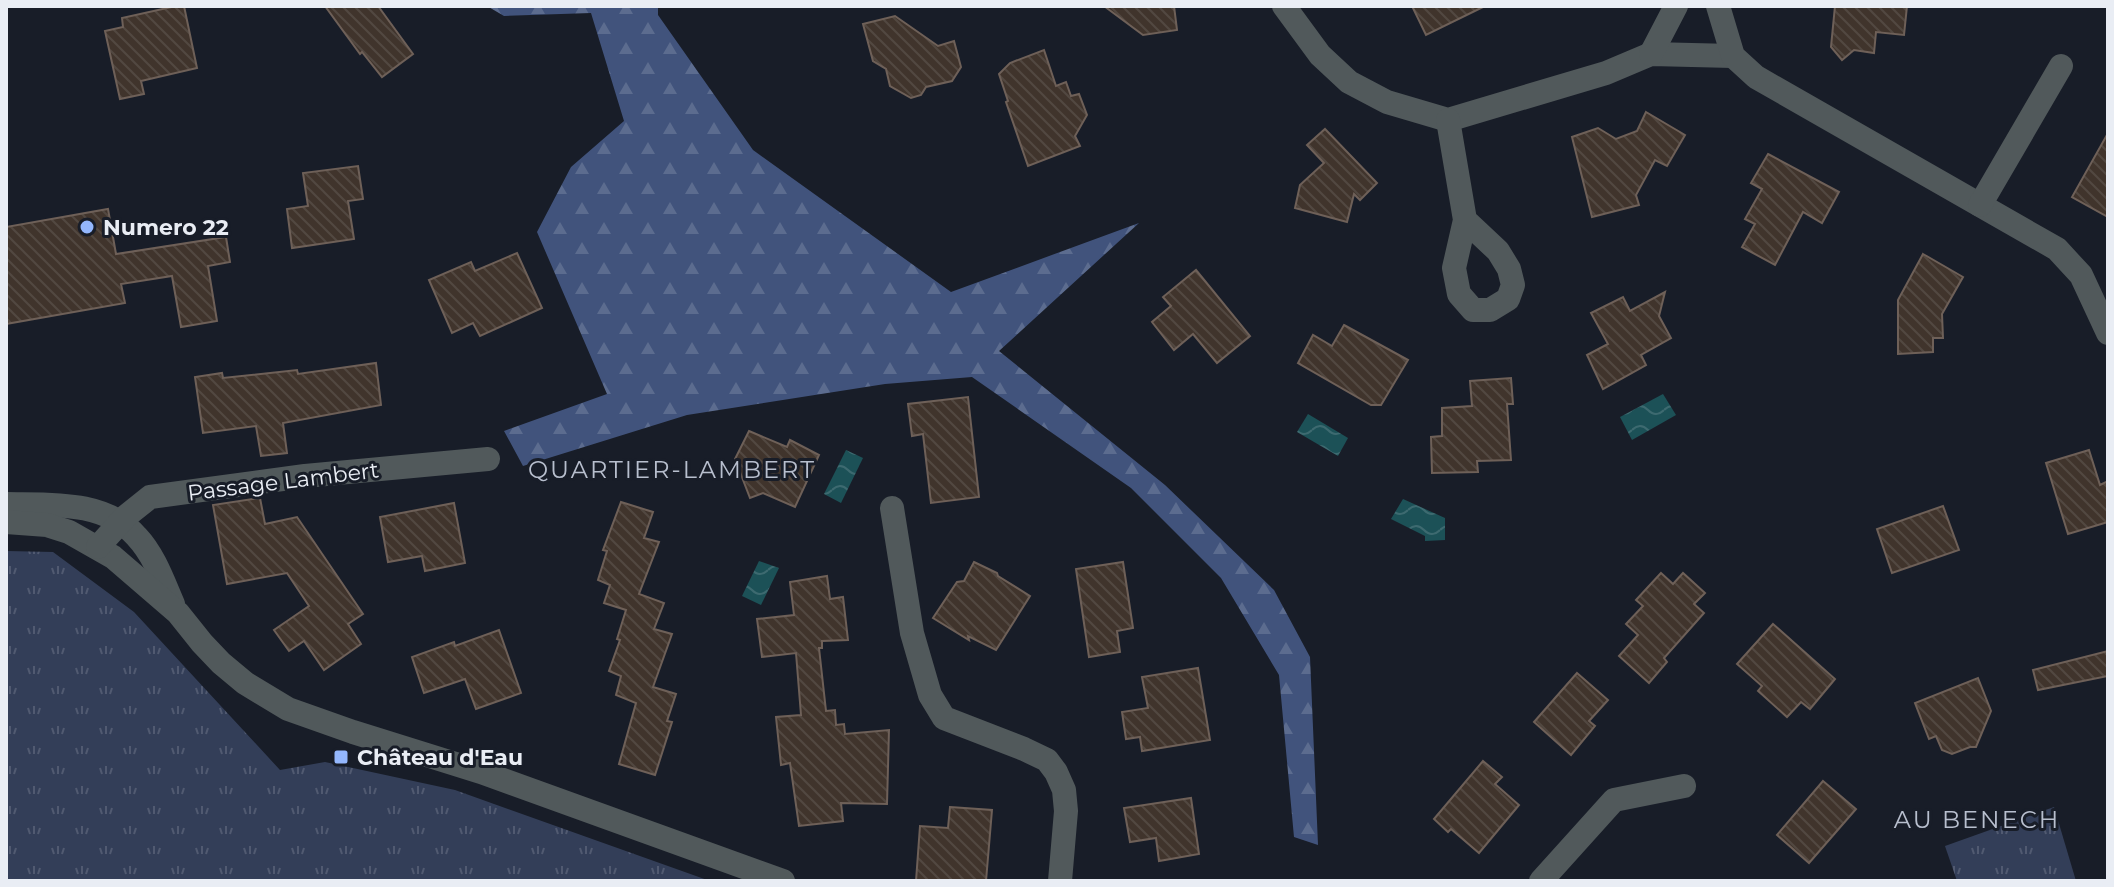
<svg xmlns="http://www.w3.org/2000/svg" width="2114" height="887" font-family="Montserrat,sans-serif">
<defs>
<pattern id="grass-tufts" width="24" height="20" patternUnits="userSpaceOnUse" patternTransform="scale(2)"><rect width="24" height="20" fill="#333e58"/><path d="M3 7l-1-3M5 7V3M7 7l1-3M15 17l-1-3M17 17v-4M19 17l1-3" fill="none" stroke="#515a71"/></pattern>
<pattern id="forest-firs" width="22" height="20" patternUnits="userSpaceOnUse" patternTransform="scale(2)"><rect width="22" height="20" fill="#41537c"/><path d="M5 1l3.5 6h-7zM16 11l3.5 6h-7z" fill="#5c6c8f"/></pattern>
<pattern id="water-waves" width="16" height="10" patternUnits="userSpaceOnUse" patternTransform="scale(2)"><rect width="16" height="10" fill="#1c5157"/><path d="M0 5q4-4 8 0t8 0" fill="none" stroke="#3d6a70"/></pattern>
<pattern id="building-back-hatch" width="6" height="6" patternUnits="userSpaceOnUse" patternTransform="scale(2)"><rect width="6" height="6" fill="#40342c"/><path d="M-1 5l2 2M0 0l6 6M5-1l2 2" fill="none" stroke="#524841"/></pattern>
</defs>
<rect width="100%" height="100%" fill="#181d28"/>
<!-- grass -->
<g fill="url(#grass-tufts)">
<path d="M6 551 53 552 134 612 280 770 325 762 455 790 710 881H6Z"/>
<path d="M2054 807 2076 881H1957L1945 846Z"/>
</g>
<!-- forest -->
<path fill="url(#forest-firs)" d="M487 6H658V15L753 150 951 292 1139 223 999 351 1165 485 1274 590 1310 657 1318 845 1294 837 1279 675 1221 578 1131 488 972 377 885 384 687 415 523 466 504 431 607 394 537 232 571 167 624 121 591 13 504 16Z"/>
<!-- water -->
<g fill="url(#water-waves)">
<path d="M1663 394 1676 415 1632 440 1620 417Z"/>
<path d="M1308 414 1348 438 1338 456 1297 432Z"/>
<path d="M846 450 863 458 841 503 824 494Z"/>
<path d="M1403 499 1445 518V540L1425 541V536L1391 519Z"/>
<path d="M759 561 779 568 761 605 742 596Z"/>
</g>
<!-- building -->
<g fill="url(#building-back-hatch)" stroke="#6e6058" stroke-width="2">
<path d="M176 6H184L197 68 141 81 144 94 120 99 105 31 123 27 122 18Z"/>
<path d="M325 6H378L413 54 382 77 362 52 360 54Z"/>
<path d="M1104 6H1174L1177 30 1143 35Z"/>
<path d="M1412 6H1485L1426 35Z"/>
<path d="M1835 6H1907L1904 35 1876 32 1874 53 1854 50 1842 60 1831 47Z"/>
<path d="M895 16 938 46 954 41 961 67 952 81 926 87 921 95 911 98 890 86 886 69 873 61 863 24Z"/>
<path d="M1044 50 1056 86 1066 82 1071 96 1079 94 1087 115 1075 136 1080 146 1028 166 1006 102 1008 101 999 74 1010 63Z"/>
<path d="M1646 112 1685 135 1667 166 1655 160 1636 195 1639 205 1592 217 1572 137 1598 128 1616 139 1637 131Z"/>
<path d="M1325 129 1377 183 1360 200 1354 194 1347 222 1295 208 1300 185 1324 163 1307 145Z"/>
<path d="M2108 133V217L2072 197Z"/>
<path d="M1768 154 1839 192 1822 223 1803 212 1775 265 1742 247 1755 224 1745 219 1762 189 1751 183Z"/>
<path d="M358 166 363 199 348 201 354 239 292 248 287 209 308 206 303 173Z"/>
<path d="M108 209 116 254 226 237 230 262 208 266 217 321 181 327 172 276 121 284 125 303 6 324V227Z"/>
<path d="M517 253 542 308 480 336 473 323 452 333 429 280 471 262 475 271Z"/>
<path d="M1923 254 1963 277 1942 314 1943 338H1933V352L1898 354V300Z"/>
<path d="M1196 270 1250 336 1217 363 1193 334 1174 350 1152 322 1171 306 1163 297Z"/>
<path d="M1665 292 1659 316 1671 338 1641 355 1646 365 1603 389 1587 355 1608 344 1591 313 1623 297 1630 311Z"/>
<path d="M1344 325 1408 360 1381 405H1371L1298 363 1313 335 1332 346Z"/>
<path d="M376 363 381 405 283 423 287 453 261 456 256 426 203 433 195 377 222 373 223 378 297 370 298 374Z"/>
<path d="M1511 378 1513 404H1507L1511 460 1477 461 1478 472 1432 473 1431 437 1442 436V408L1472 406 1470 381Z"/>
<path d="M968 397 979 497 931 503 923 434 912 436 908 404Z"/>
<path d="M749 431 787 447 790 440 819 455 795 507 763 493 750 498 735 459Z"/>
<path d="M2089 450 2100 485 2108 481V522L2068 534 2046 463Z"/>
<path d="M260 498 265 524 297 517 363 614 348 624 361 644 324 670 304 641 289 651 274 630 309 606 287 573 227 584 213 505Z"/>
<path d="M621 502 653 512 644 538 659 542 639 594 664 603 654 629 672 634 653 687 676 694 667 721 672 722 655 775 619 764 636 703 616 695 621 676 609 671 620 640 617 639 626 610 604 603 610 585 598 580 607 551 603 550Z"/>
<path d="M454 503 465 563 425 571 422 556 388 562 380 517Z"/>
<path d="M1943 506 1959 550 1892 573 1877 529Z"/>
<path d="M974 562 997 573 998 576 1030 596 996 650 968 636 969 640 933 618 957 582 964 581Z"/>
<path d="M1123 562 1133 628 1117 631 1120 652 1089 657 1076 569Z"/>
<path d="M1661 573 1673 584 1683 573 1705 593 1694 604 1704 613 1664 658 1667 662 1649 683 1619 656 1638 635 1626 624 1643 606 1636 600Z"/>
<path d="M827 576 830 599 843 597 848 640 822 641V648H819L826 711 835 710 836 725 844 724 845 734 889 730 887 804 841 803 843 821 799 826 790 763 781 765 776 717 801 715 796 653 762 657 757 619 794 615 790 582Z"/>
<path d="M1773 624 1835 679 1810 709 1801 702 1787 717 1758 691 1762 686 1737 664Z"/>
<path d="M499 630 521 693 476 709 465 679 424 693 412 657 454 642 455 646Z"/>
<path d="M2108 651V676L2038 690 2033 670Z"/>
<path d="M1198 668 1210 740 1142 751 1140 737 1126 739 1122 712 1148 708 1142 677Z"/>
<path d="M1577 673 1608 700 1589 721 1595 726 1571 755 1534 722Z"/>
<path d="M1978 678 1991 711 1976 747H1970L1952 754 1942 750 1936 736 1929 739 1915 703Z"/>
<path d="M1483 761 1502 777 1495 784 1519 805 1479 853 1451 829 1448 832 1434 819Z"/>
<path d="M1823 781 1856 809 1809 863 1777 835Z"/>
<path d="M1191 798 1199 854 1159 861 1156 838 1130 842 1124 808Z"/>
<path d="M950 807 992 810 986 881H916L920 826 948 828Z"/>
</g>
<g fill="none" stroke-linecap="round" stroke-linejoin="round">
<!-- minor -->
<g stroke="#51595b" stroke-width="24">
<path d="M1284 6 1320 55 1349 82 1387 102 1448 120 1606 73 1651 54 1733 56"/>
<path d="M1718 6 1733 56 1756 77 2057 249 2081 275 2108 333"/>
<path d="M1651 54 1676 6"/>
<path d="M1448 120 1465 220 1498 251 1509 269 1513 285 1508 299 1490 310H1473L1459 294 1454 268 1465 220"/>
<path d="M1980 205 2061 66"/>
<path d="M6 504C50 505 105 500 137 537 154 555 163 581 173 604"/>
<path d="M892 508 912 633 930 695 944 718 1024 749 1047 760 1056 772 1064 790 1066 811 1060 881"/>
<path d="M6 522 47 525 69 532 113 557 178 613 202 643 221 663 245 683 288 709 353 732 481 772 783 881"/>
<path d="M98 547 125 517 150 497 305 476 488 459"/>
<path d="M1541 881 1614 800 1684 786"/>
</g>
</g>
<!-- markers -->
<g fill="#94b7fd" stroke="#181d28" stroke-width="3">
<circle cx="87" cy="227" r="8"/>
<rect x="333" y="749" width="16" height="16" rx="4"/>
</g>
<g text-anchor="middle" stroke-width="6" stroke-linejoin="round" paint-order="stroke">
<!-- poi labels -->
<g font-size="22" font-weight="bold" fill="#e9edf4" stroke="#181d28" text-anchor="start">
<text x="103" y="235">Numero 22</text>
<text x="357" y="765">Château d'Eau</text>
</g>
<!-- street labels -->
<g font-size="22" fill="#e9edf4" stroke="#181d28">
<text transform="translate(283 481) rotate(-7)" y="8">Passage Lambert</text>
</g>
<!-- neighbourhood labels -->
<g font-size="24" letter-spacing="2" fill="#b8bfce" stroke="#181d28">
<text x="672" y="478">QUARTIER-LAMBERT</text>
<text x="1977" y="828">AU BENECH</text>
</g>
</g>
<!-- border -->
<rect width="2114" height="887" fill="none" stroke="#e9edf4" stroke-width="16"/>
</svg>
